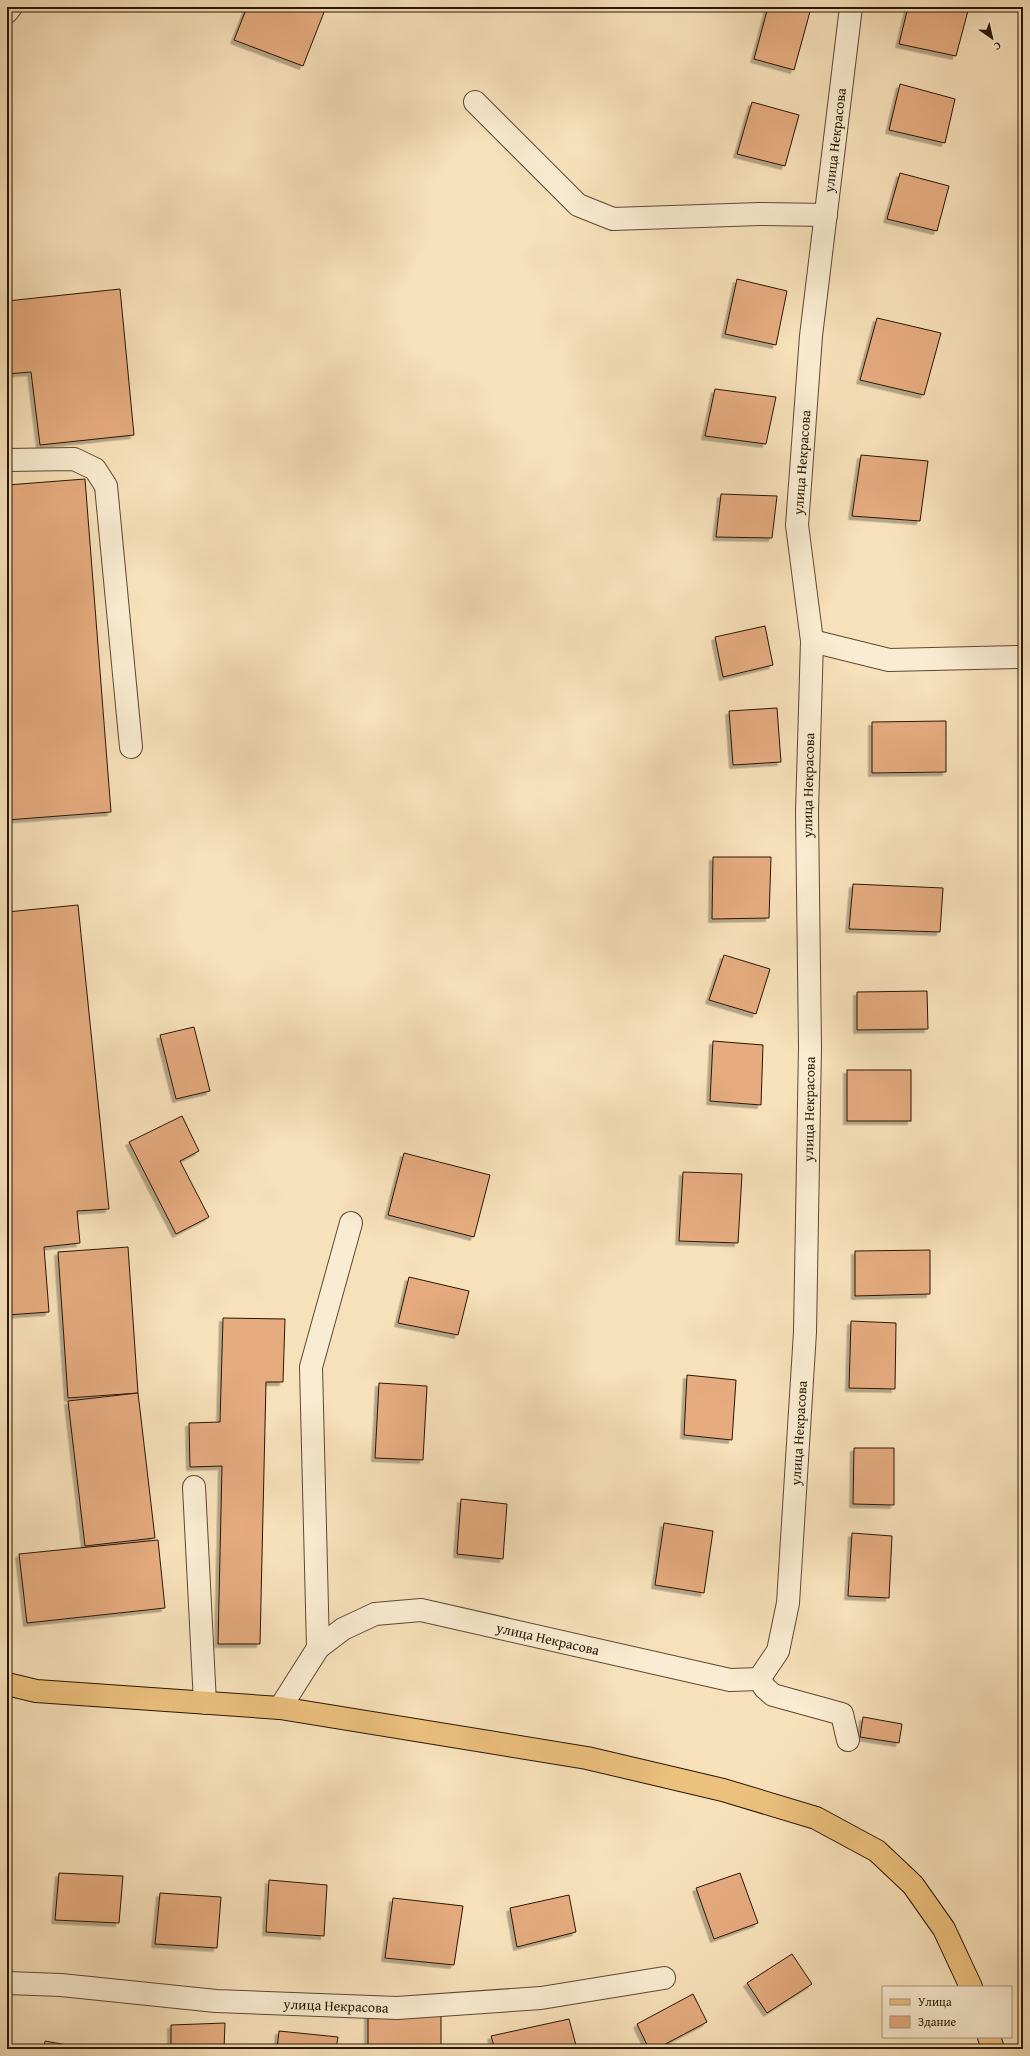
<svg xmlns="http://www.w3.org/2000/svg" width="1030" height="2056" font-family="'Gentium Book Plus',serif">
<defs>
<filter id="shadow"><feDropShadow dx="-3.5" dy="3.5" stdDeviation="0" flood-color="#0004"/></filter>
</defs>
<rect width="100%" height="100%" fill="#f7e1ba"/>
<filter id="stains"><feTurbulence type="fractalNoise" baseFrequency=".005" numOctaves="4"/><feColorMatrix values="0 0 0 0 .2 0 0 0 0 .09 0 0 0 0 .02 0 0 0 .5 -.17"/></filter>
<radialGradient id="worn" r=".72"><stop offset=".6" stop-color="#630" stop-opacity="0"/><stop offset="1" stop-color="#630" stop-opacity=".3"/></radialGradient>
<!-- building -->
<g fill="#e6ac80" stroke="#2a1603" filter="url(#shadow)">
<path d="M247 7H326L303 66 234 40Z"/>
<path d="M768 7 811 8 794 70 754 59Z"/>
<path d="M908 7H969L956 56 899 44Z"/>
<path d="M900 84 955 99 945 143 889 130Z"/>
<path d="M752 102 799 115 785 166 737 154Z"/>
<path d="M900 173 949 186 937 231 887 219Z"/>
<path d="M737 279 787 291 776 345 725 334Z"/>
<path d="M120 289 134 435 40 445 31 372 7 374V301Z"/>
<path d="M877 318 941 333 924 395 860 380Z"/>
<path d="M715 389 776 397 766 444 705 436Z"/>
<path d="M861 455 928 461 920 521 852 516Z"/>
<path d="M85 479 111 812 7 820V485Z"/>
<path d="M721 494 777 496 772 538 716 537Z"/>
<path d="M765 626 773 665 723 677 715 637Z"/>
<path d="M777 708 781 762 733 765 729 711Z"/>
<path d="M946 721V772L872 773V722Z"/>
<path d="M713 857H771L769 918 712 919Z"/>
<path d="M853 884 943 888 940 932 849 929Z"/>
<path d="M78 905 109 1209 77 1211 80 1243 44 1247 49 1312 7 1315V912Z"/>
<path d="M724 955 770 969 756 1014 709 1000Z"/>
<path d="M927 991 928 1029 857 1030V992Z"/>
<path d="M194 1027 210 1091 176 1099 160 1035Z"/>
<path d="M713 1041 763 1045 761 1105 710 1101Z"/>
<rect x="847" y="1070" width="64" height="51"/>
<path d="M182 1116 199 1151 180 1161 209 1217 176 1234 129 1142Z"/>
<path d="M404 1153 490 1175 474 1237 388 1215Z"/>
<path d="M683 1172 742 1174 738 1243 679 1241Z"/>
<path d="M128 1247 138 1393 68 1398 58 1252Z"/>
<path d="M930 1250V1294L855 1296V1251Z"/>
<path d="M409 1277 469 1291 458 1335 398 1323Z"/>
<path d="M223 1318 285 1319 283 1382H266L260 1644H218L222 1466 190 1467 189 1423 220 1422Z"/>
<path d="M851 1321 896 1323 895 1389 849 1388Z"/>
<path d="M687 1375 736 1380 732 1440 684 1435Z"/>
<path d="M379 1383 427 1386 423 1460 375 1458Z"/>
<path d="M138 1393 155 1538 85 1546 68 1401Z"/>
<path d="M854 1448H894V1505L853 1504Z"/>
<path d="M461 1499 507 1504 503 1559 457 1554Z"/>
<path d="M664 1523 713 1531 704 1593 655 1585Z"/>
<path d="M852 1533 892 1536 889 1598 848 1596Z"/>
<path d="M158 1540 165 1608 27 1623 19 1554Z"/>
<path d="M863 1717 902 1724 899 1743 860 1737Z"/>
<path d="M59 1873 123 1876 119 1923 55 1920Z"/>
<path d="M740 1873 758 1923 714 1939 696 1888Z"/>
<path d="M269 1880 327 1885 324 1936 266 1932Z"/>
<path d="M160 1893 221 1897 217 1948 155 1944Z"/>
<path d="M569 1895 576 1932 517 1947 510 1908Z"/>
<path d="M393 1898 463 1906 454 1965 385 1958Z"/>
<path d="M792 1954 812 1984 767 2013 747 1983Z"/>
<path d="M693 1994 707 2022 656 2049H649L637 2024Z"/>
<path d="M368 2014 441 2016V2049H368Z"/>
<path d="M569 2019 577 2049H495L491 2036Z"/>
<path d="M225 2023 224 2049H171V2025Z"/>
<path d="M279 2031 338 2037 336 2049H277Z"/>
<path d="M45 2041 84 2048V2049H44Z"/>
</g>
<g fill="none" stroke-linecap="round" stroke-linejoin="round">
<!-- minor casing -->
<g stroke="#5d4931" stroke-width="24">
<g id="minor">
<path d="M7 12 11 7"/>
<path d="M475 102 578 205 613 219 760 214 826 215"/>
<path d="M7 460 74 459 95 469 106 486 131 747"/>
<path d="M812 641 889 660 1023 657"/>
<path d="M194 1487 205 1703"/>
<path d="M318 1648 311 1367 351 1223"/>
<path d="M759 1679 765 1688 773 1695 842 1714 848 1740"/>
<path id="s1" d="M280 1708 318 1648 343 1629 375 1614 421 1610 730 1680 759 1679 778 1651 788 1603 805 1332 810 1047 807 812 812 641 797 525 811 336 851 7"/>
<path id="s2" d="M7 1983 61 1985 216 2001 397 2008 541 1998 664 1978"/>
</g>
</g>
<!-- major casing -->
<g stroke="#2a1603" stroke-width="24">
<g id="major">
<path d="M7 1684 36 1691 280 1708 587 1758 723 1790 816 1818 877 1851 913 1885 944 1929 971 1987"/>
<path d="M989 2037 993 2049"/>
</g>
</g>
<!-- minor -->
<use href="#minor" stroke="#faecd2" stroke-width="22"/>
<!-- major -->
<use href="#major" stroke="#ecc07d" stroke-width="22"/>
</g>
<g text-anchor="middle" stroke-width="3.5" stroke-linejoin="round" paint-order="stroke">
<!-- street labels -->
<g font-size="14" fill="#2a1603" stroke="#faecd2">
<text dy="5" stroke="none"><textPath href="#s1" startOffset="2079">улица Некрасова</textPath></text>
<text dy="5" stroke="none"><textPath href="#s1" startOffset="1755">улица Некрасова</textPath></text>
<text dy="5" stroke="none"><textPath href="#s1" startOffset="1431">улица Некрасова</textPath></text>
<text dy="5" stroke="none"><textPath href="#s1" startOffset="1107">улица Некрасова</textPath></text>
<text dy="5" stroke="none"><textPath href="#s1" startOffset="783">улица Некрасова</textPath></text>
<text dy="5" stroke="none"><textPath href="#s1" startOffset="314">улица Некрасова</textPath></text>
<text dy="5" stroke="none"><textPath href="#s2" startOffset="330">улица Некрасова</textPath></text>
</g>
</g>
<!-- margin -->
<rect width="1030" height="2056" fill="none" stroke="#f7e1ba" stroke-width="24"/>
<rect x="8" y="8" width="1014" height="2040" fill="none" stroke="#2a1603" stroke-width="2"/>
<rect x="12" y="12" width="1006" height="2032" fill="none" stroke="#2a1603"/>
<!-- legend -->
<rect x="882" y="1986" width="130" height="52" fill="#faecd2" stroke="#a7967f"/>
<rect x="890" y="1999" width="20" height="6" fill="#ecc07d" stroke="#a7967f"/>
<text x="918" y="2006" font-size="12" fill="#2a1603">Улица</text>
<rect x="890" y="2016" width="20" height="12" fill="#e6ac80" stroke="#a7967f"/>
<text x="918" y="2026" font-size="12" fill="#2a1603">Здание</text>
<!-- north arrow -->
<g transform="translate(992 38) rotate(146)" stroke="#faecd2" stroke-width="3" paint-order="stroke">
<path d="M0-3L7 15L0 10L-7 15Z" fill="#2a1603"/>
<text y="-6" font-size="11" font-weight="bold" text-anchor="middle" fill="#2a1603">С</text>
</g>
<rect width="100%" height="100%" filter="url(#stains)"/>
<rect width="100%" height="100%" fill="url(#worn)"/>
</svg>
